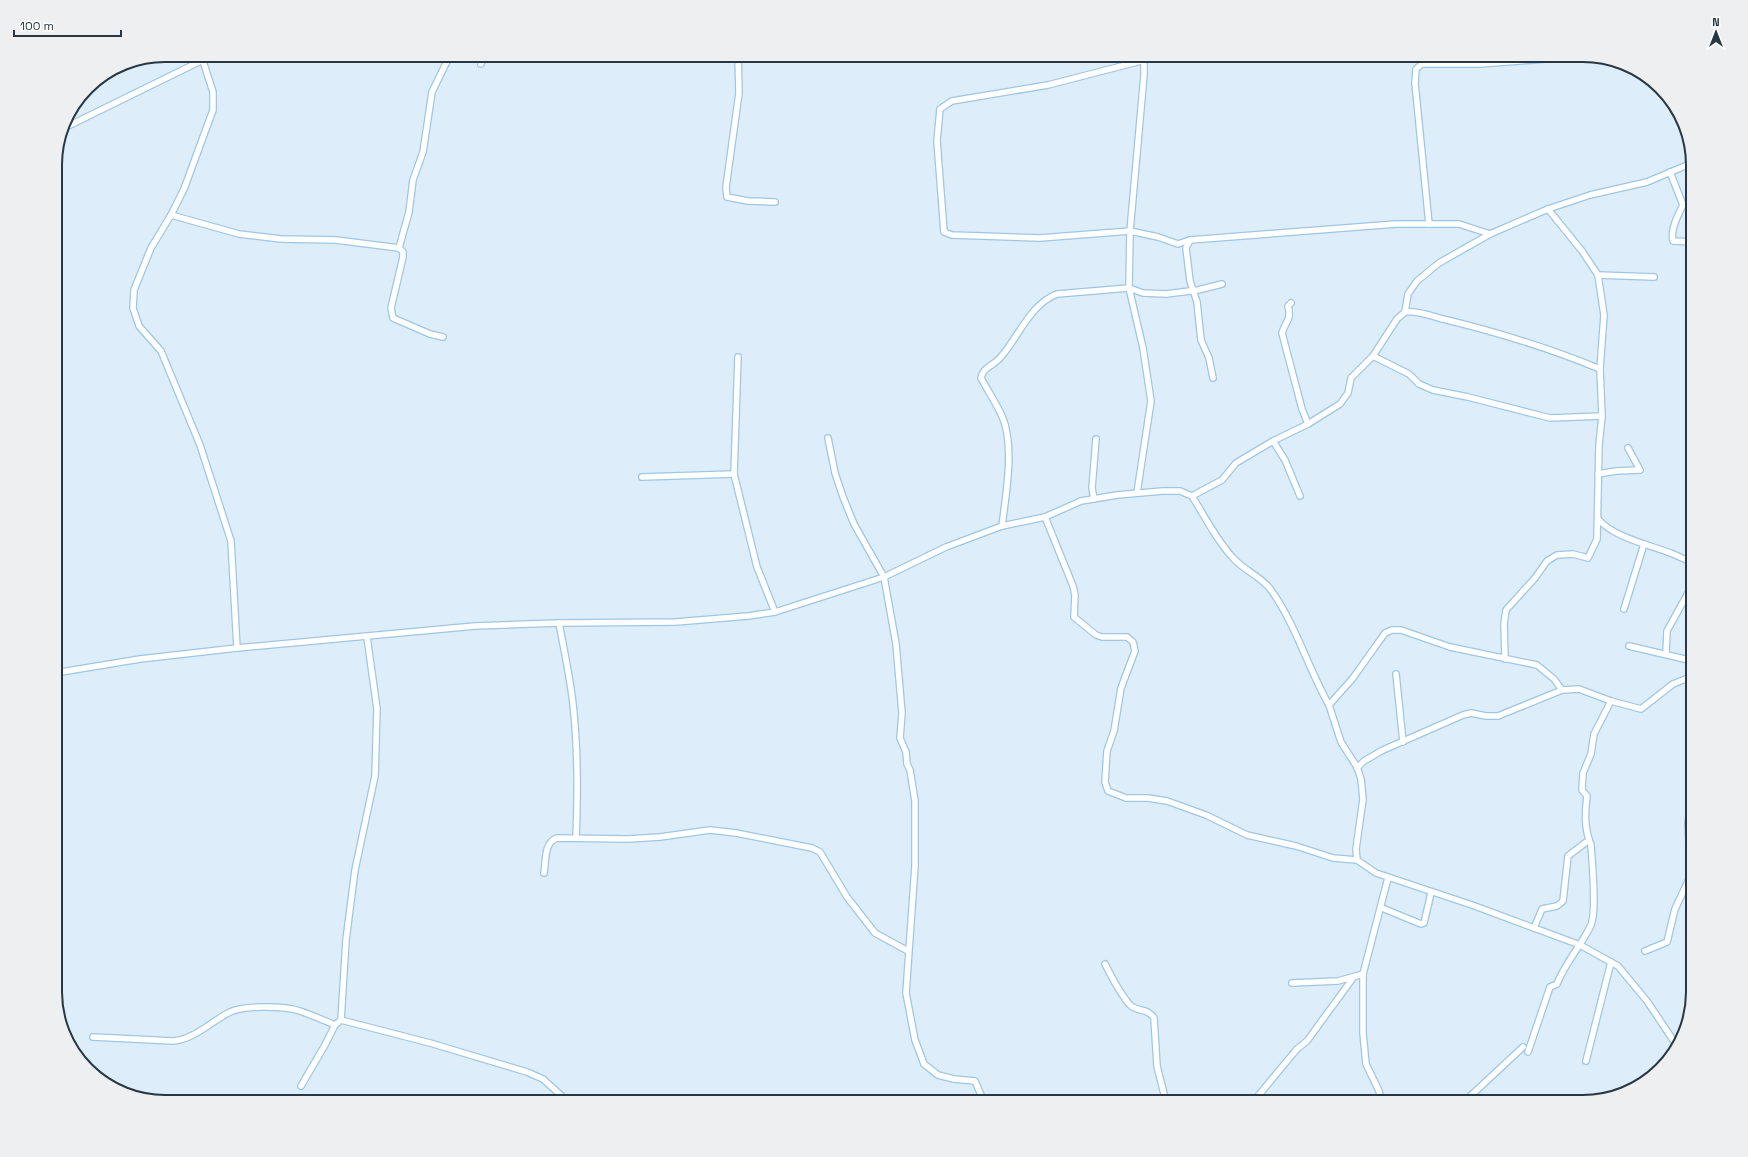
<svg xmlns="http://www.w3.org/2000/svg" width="1748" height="1157" font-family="'Space Grotesk',sans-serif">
<rect width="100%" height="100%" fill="#ddedf9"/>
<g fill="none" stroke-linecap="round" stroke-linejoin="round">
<!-- minor casing -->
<g stroke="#9fc6e4" stroke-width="8">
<g id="minor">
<path d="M206 55 203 61 213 92V110L184 189 171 215 151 248 134 290 133 308 139 326 161 351 200 445 231 541 237 648"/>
<path d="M738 55 739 93 726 187 727 197 748 201 775 202"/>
<path d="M1423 55 1422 64 1416 69 1415 83 1429 224"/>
<path d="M1145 60 1048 85 952 101 940 109 937 141 944 232 952 235 1040 238 1130 231 1158 237 1178 244 1190 240 1396 224H1459L1490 234"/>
<path d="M481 64 484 55"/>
<path d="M1422 64H1480L1558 58 1577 55"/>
<path d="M62 129 213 55"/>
<path d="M1670 172 1683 205C1678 215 1670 230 1673 241L1693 242"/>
<path d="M171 215 239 234 281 239 336 240 399 248 403 252V257L391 308 393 318 430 334 443 337"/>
<path d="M1190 240 1186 248 1190 281 1197 302 1201 340 1209 358 1213 378"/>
<path d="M399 248 409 212 413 180 423 152 432 92 450 55"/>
<path d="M1598 275 1654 277"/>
<path d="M1291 303 1288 306C1292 320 1285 322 1282 333L1302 409 1308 424"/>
<path d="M1405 312C1416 310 1432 316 1443 319 1497 332 1549 348 1600 369L1604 315 1598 275 1582 251 1548 209"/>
<path d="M1373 356 1409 374 1419 384 1433 390 1468 397 1550 418 1602 416"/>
<path d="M738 357 734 474 757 567 775 612"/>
<path d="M828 438 835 473 843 497 854 524 884 577 896 644 902 713 900 738 906 752 907 764 910 770 915 801V866L906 993 915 1040 924 1064 938 1075 954 1079 975 1081 984 1102"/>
<path d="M1273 441 1285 460 1300 496"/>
<path d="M1598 474 1616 471 1640 470 1628 448"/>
<path d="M642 477 734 474"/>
<path d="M1137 493 1151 401 1143 348 1129 288 1130 231 1144 75V55"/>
<path d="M1192 496C1205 517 1217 541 1234 559 1245 571 1262 577 1271 590 1296 625 1308 668 1329 705"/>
<path d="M1094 499 1092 488 1096 439"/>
<path d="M1045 517 1073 586 1075 595 1074 617 1096 635 1102 637H1127L1133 642 1135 651 1121 688 1114 731 1107 751 1105 782 1108 791 1126 798H1148L1167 801 1206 815 1247 835 1296 846 1333 858 1357 860 1376 873 1472 905 1580 945 1618 966 1647 1001 1677 1046"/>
<path d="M1598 519C1614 538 1651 545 1673 554 1681 557 1685 561 1693 561"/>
<path d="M1002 526C1006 493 1015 446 1002 416 996 403 988 391 981 378 983 367 993 366 1000 358 1018 338 1030 304 1057 294L1129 288 1143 293 1166 294 1198 290 1222 284"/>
<path d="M1624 609 1644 544"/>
<path d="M559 623C564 650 570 677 573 704 578 749 578 793 576 838"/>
<path d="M1629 646 1693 661"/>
<path d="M1666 654 1667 631 1693 584"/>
<path d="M1505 659 1504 624 1506 610 1535 578 1547 561 1557 555 1573 554 1588 558 1597 539 1599 445 1602 416 1600 369"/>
<path d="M55 673 140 659 237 648 475 626 559 623 676 622 748 616 775 612 884 577 946 547 1002 526 1045 517 1081 501 1117 495 1163 491H1180L1192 496 1222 480 1236 463 1273 441 1308 424 1340 404 1348 393 1351 378 1373 356 1397 319 1405 312 1408 294 1417 281 1439 263 1490 234 1548 209 1590 195 1647 182 1692 163"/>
<path d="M1396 674 1403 742"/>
<path d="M1357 768 1364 761 1383 750 1463 715 1471 713 1486 716H1498L1562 690 1579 689 1611 701 1641 709 1673 684 1693 676"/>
<path d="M1357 860 1356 849 1363 799 1361 779 1357 767 1341 742 1329 705 1353 678 1385 633 1392 630H1401L1450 647 1537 665 1554 679 1562 690"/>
<path d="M544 873C546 861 544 842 557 838L628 839 660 837 710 830 736 833 812 848 820 852 847 897 875 933 908 951"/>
<path d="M1382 908 1421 924 1424 923 1431 893"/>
<path d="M1534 928 1542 909 1557 906 1563 901 1568 856 1589 840"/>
<path d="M1645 951 1667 942 1675 909 1691 875 1688 824 1693 784"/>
<path d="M1105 964C1110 974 1122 996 1130 1005 1137 1012 1148 1008 1154 1018L1157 1066 1166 1102"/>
<path d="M1292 983 1338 981 1363 974"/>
<path d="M341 1020 346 940 355 870 375 776 377 709 367 637"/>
<path d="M93 1037 173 1041C195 1039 210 1022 230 1012 243 1005 286 1006 300 1011 312 1015 323 1020 335 1025"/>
<path d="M1528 1052 1550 987 1557 984C1565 963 1581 946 1591 925 1597 911 1592 862 1591 845 1584 828 1585 813 1587 796L1582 790 1583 773 1591 754 1594 734 1611 701"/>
<path d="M1586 1061 1611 962"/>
<path d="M301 1086 325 1045 335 1025 341 1020 430 1043 527 1072 543 1079 565 1099 571 1102"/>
<path d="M1380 1096 1388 1102"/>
<path d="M1253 1102 1297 1049 1307 1041 1353 978"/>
<path d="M1377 1102 1380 1096 1379 1091 1366 1064 1363 1033V974L1388 878"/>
<path d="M1464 1102 1523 1047"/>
</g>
</g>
<!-- minor -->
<use href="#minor" stroke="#fff" stroke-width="5.5"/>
</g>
<!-- crop -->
<path d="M0 0H1748V1157H0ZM165 62H1583A103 103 0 0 1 1686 165V992A103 103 0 0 1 1583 1095H165A103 103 0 0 1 62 992V165A103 103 0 0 1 165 62Z" fill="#eeeff0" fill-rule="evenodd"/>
<path fill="none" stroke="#273743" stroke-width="2" d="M165 62H1583A103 103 0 0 1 1686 165V992A103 103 0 0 1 1583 1095H165A103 103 0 0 1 62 992V165A103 103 0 0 1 165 62Z"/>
<!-- north arrow -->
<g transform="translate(1716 32)" stroke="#ffffff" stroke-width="3" paint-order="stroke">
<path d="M0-3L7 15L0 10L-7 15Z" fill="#273743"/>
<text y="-6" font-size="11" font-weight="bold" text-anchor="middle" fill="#273743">N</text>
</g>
<!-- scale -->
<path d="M14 30v6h107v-6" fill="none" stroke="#273743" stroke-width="2"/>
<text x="20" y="30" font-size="12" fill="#273743" stroke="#ffffff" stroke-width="3" paint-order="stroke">100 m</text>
</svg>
